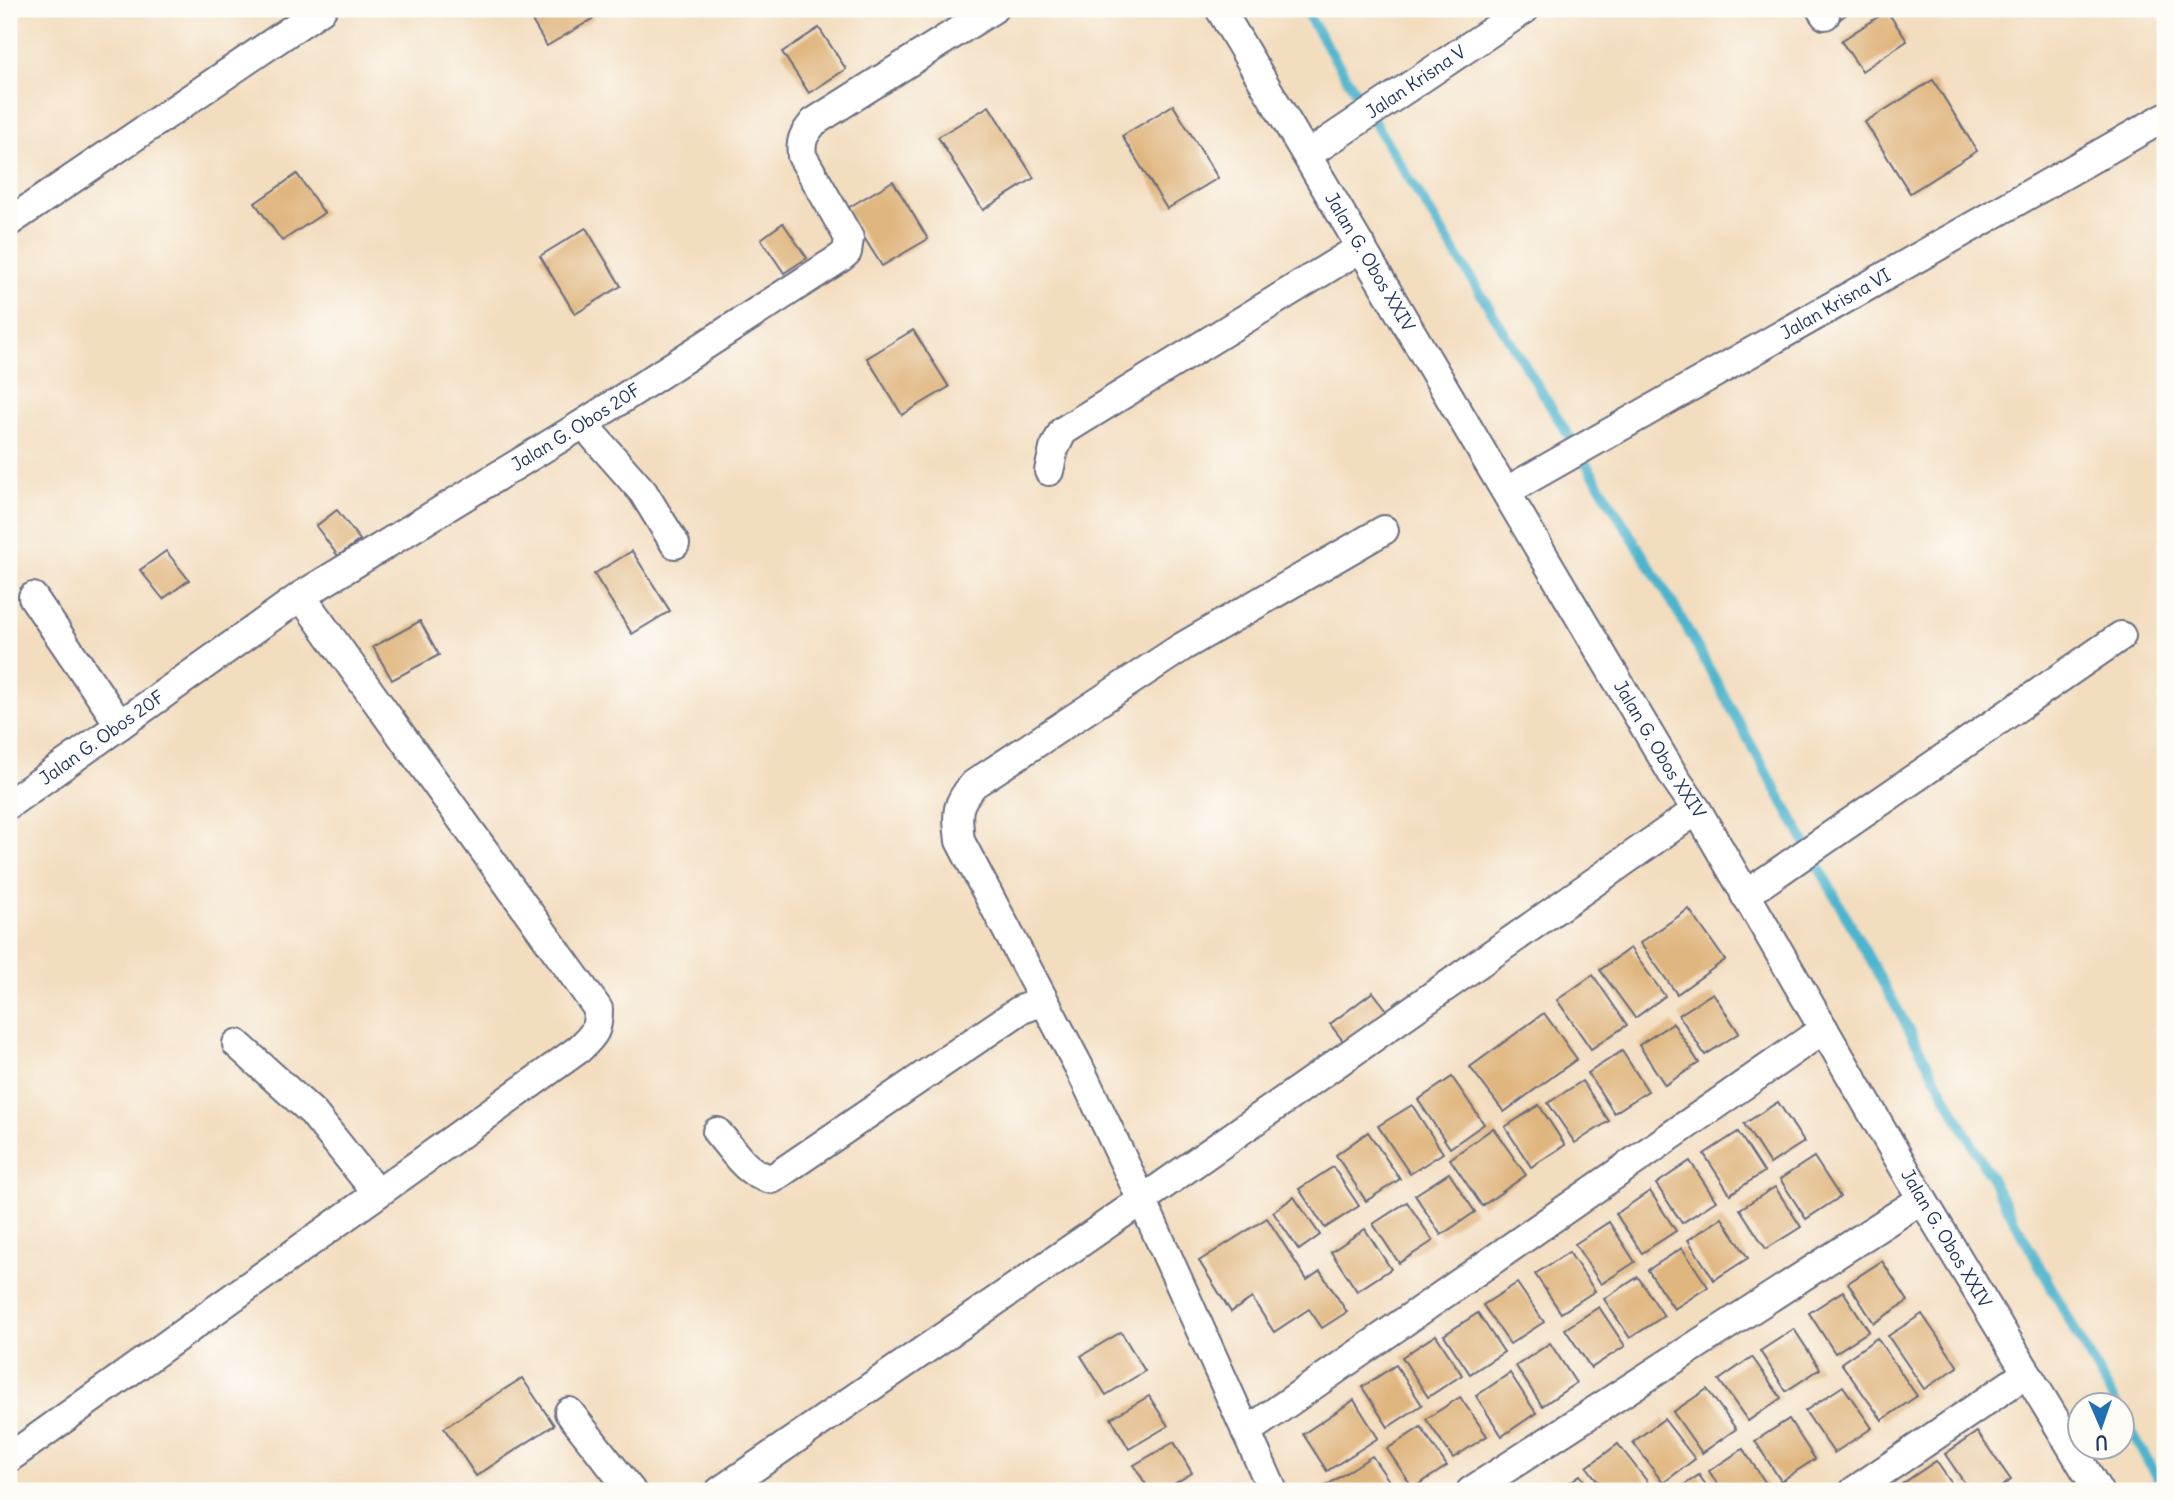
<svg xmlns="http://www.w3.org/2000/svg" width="2174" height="1500" font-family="Delius,sans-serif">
<rect width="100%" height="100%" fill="#fdfcf7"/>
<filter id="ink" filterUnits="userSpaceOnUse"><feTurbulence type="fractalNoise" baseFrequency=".0143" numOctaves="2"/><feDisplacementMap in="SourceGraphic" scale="14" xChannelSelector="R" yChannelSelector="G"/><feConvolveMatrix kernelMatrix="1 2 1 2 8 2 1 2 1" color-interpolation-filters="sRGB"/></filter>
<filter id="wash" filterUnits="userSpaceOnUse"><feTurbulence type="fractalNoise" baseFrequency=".00686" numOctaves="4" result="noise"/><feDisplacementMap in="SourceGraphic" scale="28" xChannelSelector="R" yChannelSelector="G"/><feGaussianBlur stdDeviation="1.57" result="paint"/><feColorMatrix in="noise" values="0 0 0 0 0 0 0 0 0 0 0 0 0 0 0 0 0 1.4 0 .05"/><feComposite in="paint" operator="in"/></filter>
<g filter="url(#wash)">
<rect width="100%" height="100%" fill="#f3ddbf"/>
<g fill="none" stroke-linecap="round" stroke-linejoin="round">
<!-- stream -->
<g stroke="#4eb4cd" stroke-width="10">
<path d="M1304 9 1675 607 2117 1406"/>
<path d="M2122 1414 2164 1491"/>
</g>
</g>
<g id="blocks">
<!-- building -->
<g fill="#e0b67f">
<path d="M525 9H588L594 18 547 46Z"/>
<path d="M1832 9H1853L1840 19Z"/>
<path d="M1887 11 1907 41 1862 71 1841 41Z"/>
<path d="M819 28 846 69 809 93 782 52Z"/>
<path d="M1933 80 1977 151 1910 193 1865 122Z"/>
<path d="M1173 105 1218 178 1167 209 1122 136Z"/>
<path d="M989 106 1034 178 983 210 938 137Z"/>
<path d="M297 174 324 213 282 241 255 203Z"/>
<path d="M893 181 928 239 882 266 846 209Z"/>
<path d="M783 223 807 258 784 273 761 239Z"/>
<path d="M586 228 621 286 575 314 540 256Z"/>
<path d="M913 330 949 387 902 415 867 358Z"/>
<path d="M337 510 360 540 338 556 316 526Z"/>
<path d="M166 551 189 580 163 599 140 570Z"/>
<path d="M632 551 670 611 632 634 594 574Z"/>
<path d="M420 621 439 655 392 680 373 647Z"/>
<path d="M1689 909 1725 960 1677 994 1640 943Z"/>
<path d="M1630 948 1665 996 1635 1018 1600 970Z"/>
<path d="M1593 975 1627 1025 1591 1049 1557 1000Z"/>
<path d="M1373 992 1390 1014 1347 1046 1330 1024Z"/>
<path d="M1713 993 1739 1033 1705 1055 1679 1015Z"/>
<path d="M1544 1013 1577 1059 1504 1112 1470 1067Z"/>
<path d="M1673 1023 1699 1063 1665 1085 1639 1045Z"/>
<path d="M1622 1051 1648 1091 1614 1113 1588 1073Z"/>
<path d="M1452 1077 1484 1124 1450 1148 1418 1100Z"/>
<path d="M1582 1081 1609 1121 1575 1143 1548 1103Z"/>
<path d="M1778 1102 1804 1142 1770 1164 1744 1124Z"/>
<path d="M1412 1105 1443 1153 1410 1174 1378 1126Z"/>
<path d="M1539 1105 1565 1145 1531 1167 1505 1127Z"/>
<path d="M1493 1128 1526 1175 1482 1206 1450 1159Z"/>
<path d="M1368 1132 1400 1179 1366 1201 1336 1155Z"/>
<path d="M1738 1132 1764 1172 1730 1194 1704 1154Z"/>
<path d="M1814 1157 1840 1197 1806 1219 1780 1179Z"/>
<path d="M1690 1161 1716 1201 1682 1223 1656 1184Z"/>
<path d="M1333 1167 1359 1206 1325 1228 1299 1189Z"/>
<path d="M1449 1173 1475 1212 1441 1235 1415 1195Z"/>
<path d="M1775 1187 1801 1227 1766 1249 1740 1209Z"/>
<path d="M1650 1191 1676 1231 1642 1253 1616 1214Z"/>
<path d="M1294 1197 1320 1235 1299 1250 1273 1212Z"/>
<path d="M1407 1202 1433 1241 1399 1263 1373 1224Z"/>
<path d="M1267 1218 1307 1280 1320 1271 1347 1312 1322 1328 1309 1309 1274 1332 1252 1298 1231 1312 1199 1261Z"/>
<path d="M1722 1218 1748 1258 1714 1280 1688 1240Z"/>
<path d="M1609 1222 1635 1262 1601 1284 1575 1244Z"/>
<path d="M1365 1229 1391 1269 1357 1291 1331 1252Z"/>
<path d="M1682 1248 1708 1287 1674 1309 1648 1270Z"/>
<path d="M1569 1252 1595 1291 1561 1313 1535 1274Z"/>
<path d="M1882 1261 1908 1301 1874 1323 1848 1283Z"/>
<path d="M1638 1277 1664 1316 1630 1338 1604 1299Z"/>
<path d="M1517 1283 1544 1322 1510 1344 1483 1305Z"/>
<path d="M1843 1291 1869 1331 1835 1353 1809 1313Z"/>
<path d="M1599 1307 1625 1346 1591 1368 1565 1329Z"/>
<path d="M1478 1313 1504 1352 1470 1374 1444 1335Z"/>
<path d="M1922 1314 1958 1367 1924 1389 1888 1336Z"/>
<path d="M1794 1329 1820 1369 1786 1391 1760 1351Z"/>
<path d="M1121 1332 1145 1371 1106 1395 1081 1356Z"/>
<path d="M1436 1335 1462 1375 1428 1397 1402 1357Z"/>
<path d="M1877 1338 1917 1396 1882 1420 1841 1363Z"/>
<path d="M1550 1343 1576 1383 1542 1406 1516 1366Z"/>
<path d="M1752 1357 1781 1398 1748 1421 1719 1380Z"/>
<path d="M1396 1365 1422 1405 1388 1427 1362 1387Z"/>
<path d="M1510 1373 1536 1413 1502 1436 1476 1396Z"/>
<path d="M522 1378 554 1425 476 1476 444 1428Z"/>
<path d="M1843 1386 1872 1428 1834 1453 1805 1411Z"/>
<path d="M1707 1389 1736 1429 1702 1453 1673 1412Z"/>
<path d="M1149 1396 1168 1426 1129 1449 1111 1418Z"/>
<path d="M1460 1397 1487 1436 1453 1458 1426 1419Z"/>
<path d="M1354 1400 1378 1438 1327 1471 1303 1434Z"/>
<path d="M1664 1419 1695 1459 1663 1483 1633 1442Z"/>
<path d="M1789 1419 1815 1459 1781 1481 1755 1441Z"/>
<path d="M1421 1427 1447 1466 1413 1488 1387 1449Z"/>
<path d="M1977 1432 2011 1480 1995 1491H1970L1945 1454Z"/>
<path d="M1174 1442 1192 1473 1162 1491H1150L1134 1465Z"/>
<path d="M1618 1444 1650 1485 1641 1491H1605L1587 1467Z"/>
<path d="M1743 1449 1769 1488 1765 1491H1722L1709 1471Z"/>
<path d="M1372 1456 1396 1491H1318Z"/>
<path d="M1936 1461 1957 1491H1907L1902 1484Z"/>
<path d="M1580 1475 1592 1491H1558Z"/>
<path d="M1699 1475 1710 1491H1675Z"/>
</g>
</g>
</g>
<g filter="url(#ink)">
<use href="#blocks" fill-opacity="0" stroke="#676c80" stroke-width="2"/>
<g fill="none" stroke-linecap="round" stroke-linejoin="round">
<!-- street casing -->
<g stroke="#676c80" stroke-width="32">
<g id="street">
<path id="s1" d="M1220 9 1675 778 1697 810 1922 1199 2098 1491"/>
<path d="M1821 9 1825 15"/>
<path id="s2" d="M1307 155 1525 9"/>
<path d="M9 222 322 9"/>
<path d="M583 424 643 492 675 544"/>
<path d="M1049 471 1054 449 1063 431 1362 247"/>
<path id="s3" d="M1507 491 2165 117"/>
<path d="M33 597 120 725"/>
<path id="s4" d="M9 804 301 596 583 424 840 258 847 252 849 238 802 156C800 140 804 134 814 122L993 9"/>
<path d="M1745 895 2121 636"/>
<path d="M237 1044 313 1113 376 1192"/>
<path d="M717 1132C734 1151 746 1175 772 1179L1020 1010 1044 1001"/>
<path d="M569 1412 631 1491"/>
<path d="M1246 1432 1824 1029"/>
<path d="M9 1458 579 1049C595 1034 598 1030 598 1009L301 596"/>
<path d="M720 1491 1142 1200 1697 810"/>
<path d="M1273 1491 1142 1200 1079 1067 960 841C957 813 955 805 974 784L1182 647 1384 530"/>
<path d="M1471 1491 1922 1199"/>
<path d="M1854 1491 2027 1373"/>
</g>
</g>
<!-- street -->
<use href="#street" stroke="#fff" stroke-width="28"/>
</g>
</g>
<g text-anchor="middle" stroke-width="7" stroke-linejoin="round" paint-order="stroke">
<!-- street labels -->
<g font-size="18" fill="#1b2f5e" stroke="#fdfcf7">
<text dy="6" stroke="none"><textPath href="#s2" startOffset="131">Jalan Krisna V</textPath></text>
<text dy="6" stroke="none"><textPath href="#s1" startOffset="294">Jalan G. Obos XXIV</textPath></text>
<text dy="6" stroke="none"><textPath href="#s3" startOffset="378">Jalan Krisna VI</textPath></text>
<text dy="6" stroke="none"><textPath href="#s4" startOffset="681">Jalan G. Obos 20F</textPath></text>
<text dy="6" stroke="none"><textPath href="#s4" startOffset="114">Jalan G. Obos 20F</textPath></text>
<text dy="6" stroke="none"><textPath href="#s1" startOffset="861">Jalan G. Obos XXIV</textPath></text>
<text dy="6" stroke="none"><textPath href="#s1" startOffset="1428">Jalan G. Obos XXIV</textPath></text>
</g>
</g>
<!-- margin -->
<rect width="2174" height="1500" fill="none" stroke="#fdfcf7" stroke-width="35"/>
<!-- north arrow -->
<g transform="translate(2101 1426) rotate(178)"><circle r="33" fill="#fdfcf7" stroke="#a3aaba" stroke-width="2"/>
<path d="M0-5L12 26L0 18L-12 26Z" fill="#1f6fb2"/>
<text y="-10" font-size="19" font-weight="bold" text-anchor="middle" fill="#1b2f5e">U</text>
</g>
</svg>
